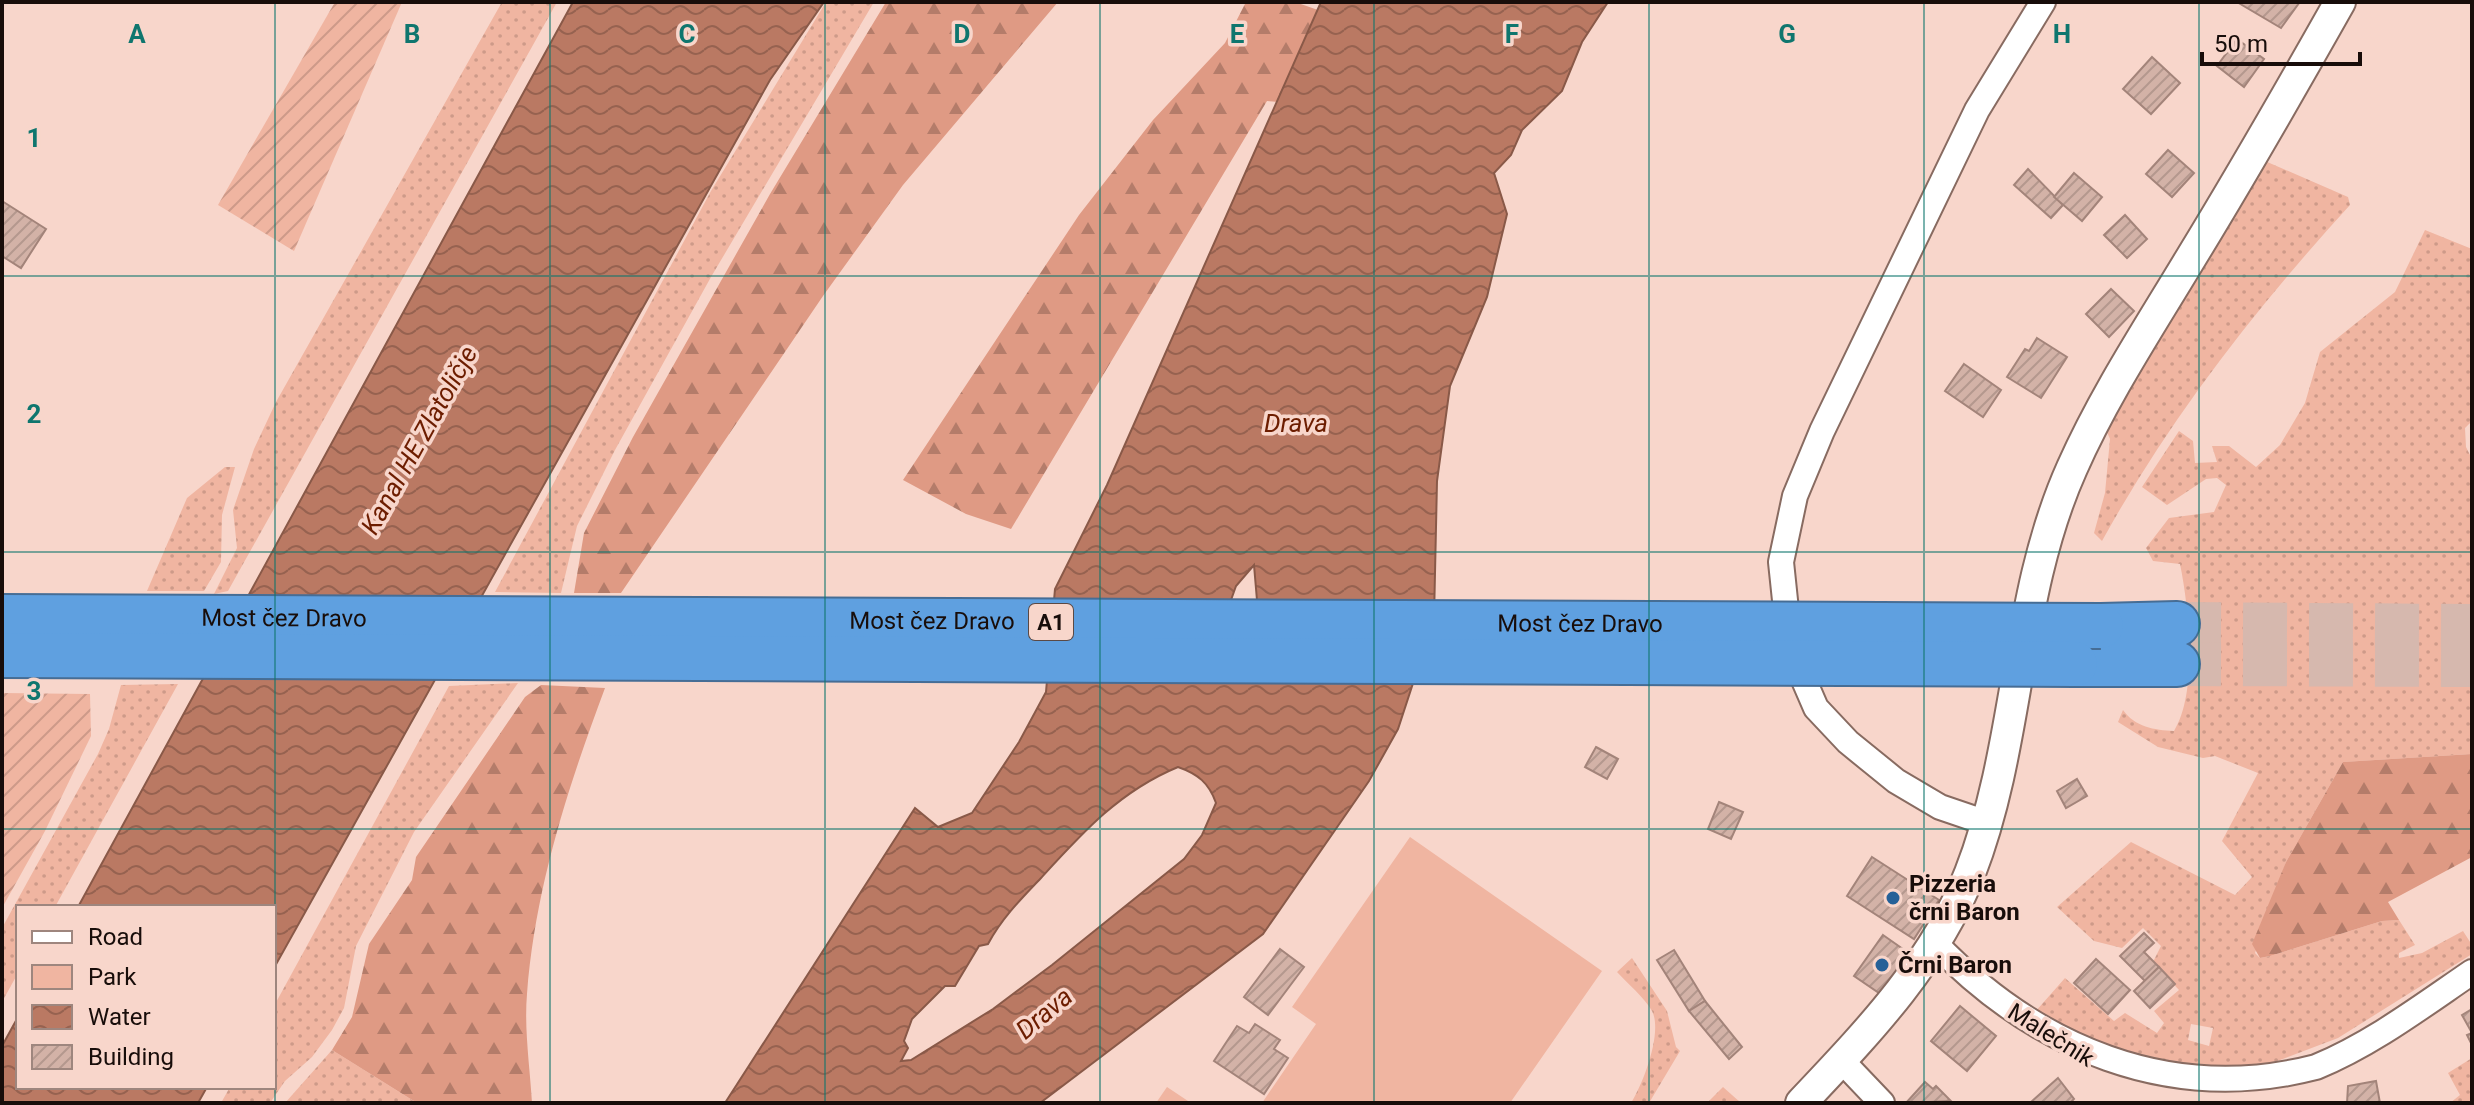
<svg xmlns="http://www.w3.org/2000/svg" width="2474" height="1105" font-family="Roboto,sans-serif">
<defs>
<pattern id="grass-dots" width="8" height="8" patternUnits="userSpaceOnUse" patternTransform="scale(2)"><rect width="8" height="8" fill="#f0b5a1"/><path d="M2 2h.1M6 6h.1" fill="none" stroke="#cd9a89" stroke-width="1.8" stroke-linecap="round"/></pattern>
<pattern id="forest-firs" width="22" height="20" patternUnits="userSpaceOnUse" patternTransform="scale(2)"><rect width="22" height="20" fill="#df9a84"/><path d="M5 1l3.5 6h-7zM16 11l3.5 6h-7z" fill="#b47c6a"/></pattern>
<pattern id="garden-furrows" width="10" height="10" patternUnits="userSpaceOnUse" patternTransform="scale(2)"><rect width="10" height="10" fill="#f0b5a1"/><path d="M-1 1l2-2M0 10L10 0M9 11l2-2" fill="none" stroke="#cd9a89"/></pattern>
<pattern id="water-waves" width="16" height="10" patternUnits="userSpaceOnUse" patternTransform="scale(2)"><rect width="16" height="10" fill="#ba7963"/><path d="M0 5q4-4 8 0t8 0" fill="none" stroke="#966250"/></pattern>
<pattern id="building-hatch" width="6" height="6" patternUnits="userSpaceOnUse" patternTransform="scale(2)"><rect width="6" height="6" fill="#d3b2a7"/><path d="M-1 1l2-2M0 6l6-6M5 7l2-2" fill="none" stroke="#b4988e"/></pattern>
</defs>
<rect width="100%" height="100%" fill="#f8d6cb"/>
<!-- grass -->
<g fill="url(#grass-dots)" fill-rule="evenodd">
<path d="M502 2H557L228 591 214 594 237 548 233 510 254 449 276 402Z"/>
<path d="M826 2H874L711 277 615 450 577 526 561 593 495 592 711 191Z"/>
<path d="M2265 161 2348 197 2350 205C2256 308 2169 419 2102 541L2094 533 2105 493 2110 439 2107 432 2112 419Z"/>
<path d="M2425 230 2472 249V421L2465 428 2466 447 2472 459V754L2343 762 2286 862 2255 953 2260 958 2270 956 2382 921 2399 920 2415 945 2399 953V958L2422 953 2463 931 2472 945V954L2338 1038 2256 1069 2204 1073 2119 1058 2035 1012 2065 978 2114 1021 2125 1013 2157 1033 2164 1023 2154 1011 2179 990 2153 962 2161 946 2143 928 2122 948 2094 941 2057 907 2131 842 2235 895 2252 877 2222 841 2258 773 2215 756 2203 758 2158 747 2118 722 2123 710C2135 727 2154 730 2174 731 2198 692 2189 608 2180 564L2153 561 2146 548 2169 518 2214 512 2226 485 2217 478 2206 479 2167 505 2142 487 2179 431 2193 441 2195 463 2217 462 2212 446H2229L2256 467 2280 445 2305 403 2320 352 2395 292ZM2191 1024 2213 1028 2209 1046 2188 1040Z"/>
<path d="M225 467H235L222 515 221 562 204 591H147L187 498Z"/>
<path d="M518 683 414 832 356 946 344 1008 332 1030 312 1057 285 1081 270 1103H221L230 1087H274V1006L449 686Z"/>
<path d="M178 684 55 907H18V973L2 1002V928L98 754 109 729 121 685Z"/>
<path d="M1632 958 1667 1011 1676 1047 1680 1051 1649 1103H1631C1643 1084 1663 1032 1652 1011 1644 997 1628 984 1617 972Z"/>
<path d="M332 1050 417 1103H285Z"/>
<path d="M2472 1058V1103H2450L2460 1095 2448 1073Z"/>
<path d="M1723 1087 1741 1103H1707Z"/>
</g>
<!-- forest -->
<g fill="url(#forest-firs)">
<path d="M886 2H1058L903 185 823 296 621 593H574L584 533 633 437 770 194Z"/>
<path d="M1246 2H1295L1318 10 1278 102 1267 101 1011 529 966 514 903 480 1079 215 1153 120 1225 43Z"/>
<path d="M541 685 605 688C568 787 535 888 527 994 524 1029 530 1068 532 1103H417L332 1050 352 1017 369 944 412 880 416 857 525 697Z"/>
<path d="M2472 754V857L2388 902 2399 920 2382 921 2270 956 2260 958 2252 944 2286 862 2343 762Z"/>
</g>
<!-- park -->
<g fill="#f0b5a1">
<path d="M1410 837 1602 971 1510 1103H1262L1316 1024 1292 1007Z"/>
<path d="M1167 1087 1191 1103H1156Z"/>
</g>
<!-- garden -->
<g fill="url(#garden-furrows)">
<path d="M335 2H402L294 251 218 205Z"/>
<path d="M2 693 90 694 91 736 45 831 2 908Z"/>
</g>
<!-- water -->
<g fill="url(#water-waves)" stroke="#895948" stroke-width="2" fill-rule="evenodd">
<path d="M573 2H824L770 80 274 968V907H78Z"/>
<path d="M1321 2H1608L1582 42 1562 91 1522 130 1511 155 1494 173 1507 214 1487 297 1450 386 1437 481 1434 619 1398 729 1369 781 1263 934 1040 1103H725L915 808 938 827 972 813 1019 742 1046 692 1055 589 1107 485ZM1254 565 1258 612 1210 659 1236 586ZM1178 767C1198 774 1209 783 1216 803L1202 835 1184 859 1052 965 993 1009 911 1060 901 1061 908 1048 904 1041 912 1019 945 986H955L979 946 988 944C1002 918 1021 899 1041 878 1083 832 1120 791 1178 767Z"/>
<path d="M18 1017V1087H207L198 1103H2V1046Z"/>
</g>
<!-- building -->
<g fill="url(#building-hatch)" stroke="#a3847a" stroke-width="2">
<path d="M2237 2H2298L2299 3 2281 28Z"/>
<path d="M2237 39 2264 59 2244 87 2217 66Z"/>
<path d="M2152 57 2180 83 2151 114 2123 89Z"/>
<path d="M2168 150 2194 173 2172 197 2146 174Z"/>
<path d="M2028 169 2063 205 2051 218 2014 185Z"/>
<path d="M2074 173 2102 197 2082 221 2054 197Z"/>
<path d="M2 201 46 229 21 268 2 256Z"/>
<path d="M2125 215 2147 239 2127 258 2104 235Z"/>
<path d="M2111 289 2134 311 2109 337 2086 314Z"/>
<path d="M2037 338 2067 357 2041 398 2007 377 2025 349 2029 351Z"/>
<path d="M1964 364 2001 390 1983 417 1945 391Z"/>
<path d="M1596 747 1618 759 1607 779 1585 767Z"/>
<path d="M2077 779 2087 796 2066 808 2057 791Z"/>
<path d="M1719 802 1743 812 1731 839 1708 829Z"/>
<path d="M1872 857 1939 900 1914 939 1847 896Z"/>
<path d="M2144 933 2154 943 2144 952 2159 967 2145 981 2120 956Z"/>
<path d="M1883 935 1910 954 1882 995 1854 976Z"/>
<path d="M1280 949 1304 967 1268 1015 1244 997Z"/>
<path d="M1674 950 1705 1001 1689 1011 1657 960Z"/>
<path d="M2096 959 2130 990 2108 1014 2074 983Z"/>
<path d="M2159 967 2175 984 2150 1008 2134 991Z"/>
<path d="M1705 1001 1742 1047 1729 1059 1689 1011Z"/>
<path d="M1960 1006 1996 1036 1967 1071 1931 1041Z"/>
<path d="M2472 1009V1045L2467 1035 2472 1033 2462 1015Z"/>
<path d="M1255 1024 1280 1040 1274 1049 1288 1058 1264 1094 1214 1061 1237 1026 1249 1033Z"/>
<path d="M2058 1078 2074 1099 2070 1103H2030Z"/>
<path d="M2376 1081 2380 1103H2347L2348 1086Z"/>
<path d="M1925 1082 1933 1089 1936 1086 1951 1101 1906 1103Z"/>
</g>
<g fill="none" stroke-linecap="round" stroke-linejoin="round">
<!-- motorway-tunnel -->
<g stroke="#d6b8ae" stroke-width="44" stroke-dasharray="44 22" stroke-linecap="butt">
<path d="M2177 624 2472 626"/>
<path d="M2177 664 2472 665"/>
</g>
<!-- minor casing -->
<g stroke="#886b61" stroke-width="28">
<g id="minor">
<path d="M1987 823 1940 807 1896 781 1848 742 1816 708 1790 648 1781 562 1795 496 1822 431 1977 110 2043 2"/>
<path d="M1935 943C2035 1047 2169 1105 2316 1067 2372 1044 2422 1006 2472 972"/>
<path d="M1841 1060 1882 1103"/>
</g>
</g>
<!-- tertiary casing -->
<g stroke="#886b61" stroke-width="34">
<path id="tertiary" d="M1801 1103C1866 1034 1935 963 1970 873 2021 742 2014 597 2072 468 2104 396 2148 329 2189 261 2241 176 2291 89 2340 2"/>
</g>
<!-- motorway casing -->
<g stroke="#466d95" stroke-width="48">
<g id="motorway">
<path d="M2101 626 2177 624"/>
<path d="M2075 664H2177"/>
</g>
</g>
<!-- minor -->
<use href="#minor" stroke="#fff" stroke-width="24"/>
<!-- tertiary -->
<use href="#tertiary" stroke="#fff" stroke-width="30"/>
<!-- motorway -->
<use href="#motorway" stroke="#5fa0e0" stroke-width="44"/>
<!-- motorway-bridge casing -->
<g stroke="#466d95" stroke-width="48" stroke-linecap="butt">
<g id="motorway-bridge">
<path id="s1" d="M2 617 2101 626"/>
<path d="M2 655 2075 664"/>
</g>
</g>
<!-- motorway-bridge -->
<use href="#motorway-bridge" stroke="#5fa0e0" stroke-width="44"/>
</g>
<!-- grid -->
<path fill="none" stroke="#0f766e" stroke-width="2" stroke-opacity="0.55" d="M275 2V1103M550 2V1103M825 2V1103M1100 2V1103M1374 2V1103M1649 2V1103M1924 2V1103M2199 2V1103M2 276H2472M2 552H2472M2 829H2472"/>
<!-- markers -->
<g fill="#266198" stroke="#f8d6cb" stroke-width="3">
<circle cx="1893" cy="898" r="8"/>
<circle cx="1882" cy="965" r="8"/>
</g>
<g text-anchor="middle" stroke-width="7" stroke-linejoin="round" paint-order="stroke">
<!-- shield labels -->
<rect fill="#f8d6cb" stroke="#5b4944" stroke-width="2" x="1029" y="604" width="44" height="36" rx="6"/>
<g font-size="22" font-weight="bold" fill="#180d0a">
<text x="1051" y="630">A1</text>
</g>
<!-- street labels -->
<g font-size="24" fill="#180d0a" stroke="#f8d6cb">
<text dy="8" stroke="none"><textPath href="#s1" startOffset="282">Most čez Dravo</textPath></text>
<text dy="8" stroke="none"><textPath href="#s1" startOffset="930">Most čez Dravo</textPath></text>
<text dy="8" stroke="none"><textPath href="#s1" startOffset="1578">Most čez Dravo</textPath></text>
<text transform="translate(2051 1035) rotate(32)" y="8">Malečnik</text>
</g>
<!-- poi labels -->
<g font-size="24" font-weight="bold" fill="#180d0a" stroke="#f8d6cb" text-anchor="start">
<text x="1909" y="892">Pizzeria<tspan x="1909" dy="28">črni Baron</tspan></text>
<text x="1898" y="973">Črni Baron</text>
</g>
<!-- water labels -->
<g font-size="26" font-style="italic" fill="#6d1d00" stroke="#f8d6cb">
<text x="1296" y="432">Drava</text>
<text transform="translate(419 440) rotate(-61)" y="9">Kanal HE Zlatoličje</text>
<text transform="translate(1044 1013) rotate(-40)" y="9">Drava</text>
</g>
</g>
<g font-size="26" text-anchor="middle" font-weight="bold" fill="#0f766e" stroke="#f8d6cb" stroke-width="7" stroke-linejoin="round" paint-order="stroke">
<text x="137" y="43">A</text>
<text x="412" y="43">B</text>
<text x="687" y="43">C</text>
<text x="962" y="43">D</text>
<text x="1237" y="43">E</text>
<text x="1512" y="43">F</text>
<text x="1787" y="43">G</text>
<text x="2062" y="43">H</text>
<text x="34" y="147">1</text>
<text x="34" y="423">2</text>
<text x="34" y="700">3</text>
</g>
<!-- border -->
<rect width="2474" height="1105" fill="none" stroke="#180d0a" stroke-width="8"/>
<!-- legend -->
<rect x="16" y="905" width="260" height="184" fill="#f8d6cb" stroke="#9e867e" stroke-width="2"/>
<rect x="32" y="931" width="40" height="12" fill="#ffffff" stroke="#9e867e" stroke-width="2"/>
<text x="88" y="945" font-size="24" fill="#180d0a">Road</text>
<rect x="32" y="965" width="40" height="24" fill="#f0b5a1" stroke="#9e867e" stroke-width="2"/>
<text x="88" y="985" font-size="24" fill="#180d0a">Park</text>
<rect x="32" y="1005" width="40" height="24" fill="url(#water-waves)" stroke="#9e867e" stroke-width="2"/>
<text x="88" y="1025" font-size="24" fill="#180d0a">Water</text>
<rect x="32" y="1045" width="40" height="24" fill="url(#building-hatch)" stroke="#9e867e" stroke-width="2"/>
<text x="88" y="1065" font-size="24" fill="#180d0a">Building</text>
<!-- scale -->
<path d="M2202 52v12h158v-12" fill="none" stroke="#180d0a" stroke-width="4"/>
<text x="2214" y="52" font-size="24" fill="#180d0a" stroke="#f8d6cb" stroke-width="6" paint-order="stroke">50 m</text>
</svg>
